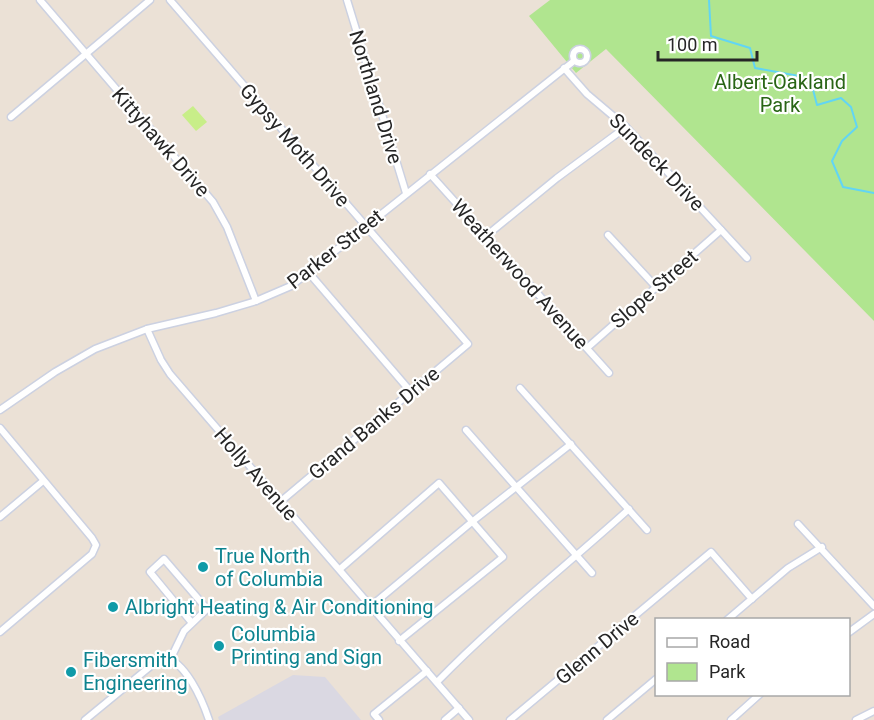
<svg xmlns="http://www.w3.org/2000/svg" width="874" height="720" font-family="Roboto,sans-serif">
<rect width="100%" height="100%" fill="#ebe1d6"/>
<!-- industrial -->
<path fill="#dad8e2" d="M293 675 325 677 361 720H219L218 717Z"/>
<!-- green -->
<path fill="#b0e58f" d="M550 0H874V321L606 49 576 73 529 16Z"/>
<!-- pitch -->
<path fill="#c8ee89" d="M193 106 207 122 196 131 182 115Z"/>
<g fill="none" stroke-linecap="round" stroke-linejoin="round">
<!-- stream -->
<path stroke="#62d5f4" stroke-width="2" d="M709 0 711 36 750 48 755 68 810 78 817 105 841 98 851 107 857 127 842 141 832 161 843 187 874 193"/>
<!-- street casing -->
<g stroke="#ccd1e1" stroke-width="9">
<g id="street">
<path d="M40 0 213 202 227 227 256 301"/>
<path d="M170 0 468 344 280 502"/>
<path d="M347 0 406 193"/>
<circle cx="580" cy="56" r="7"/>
<path d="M564 68 587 94 626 127 747 258"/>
<path d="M11 117 150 0"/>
<path d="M430 174 609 373"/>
<path d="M608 235 656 287"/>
<path d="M486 236 557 178 626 127"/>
<path d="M309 273 411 392"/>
<path d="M147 329 161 360 170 374 469 720"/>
<path d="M587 348 721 230"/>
<path d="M520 388 647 530"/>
<path d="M0 410 55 372 95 349 147 329 216 313 256 301 291 286 574 61"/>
<path d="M0 428 92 538 96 545 92 554 0 632"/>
<path d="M466 430 592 573"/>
<path d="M0 517 43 481"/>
<path d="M798 524 874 606"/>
<path d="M340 569 439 483 503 557 399 641"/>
<path d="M371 606 473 521 571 444"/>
<path d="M727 620 788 568 822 547"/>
<path d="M848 633 874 614"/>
<path d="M171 658 184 631 207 609 164 559 150 572 192 623"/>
<path d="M437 682C497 620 565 567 629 509"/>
<path d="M85 720 163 656C186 662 202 699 209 720"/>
<path d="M379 720 374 714 427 671"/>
<path d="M445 720 459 708"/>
<path d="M510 720 711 552 752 599"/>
<path d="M607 720 656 679"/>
<path d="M731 720 760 694"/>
<path d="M856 720 874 711"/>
</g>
</g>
<!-- street -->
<use href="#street" stroke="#fff" stroke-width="6"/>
</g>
<!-- markers -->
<g fill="#0f9aa8" stroke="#fff" stroke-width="2">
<circle cx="203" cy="567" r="6"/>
<circle cx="113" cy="607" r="6"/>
<circle cx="219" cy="646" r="6"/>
<circle cx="71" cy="672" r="6"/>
</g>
<g text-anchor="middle" stroke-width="4.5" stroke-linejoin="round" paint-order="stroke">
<!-- park labels -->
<g font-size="20" fill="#296515" stroke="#fff">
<text x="780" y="89">Albert-Oakland<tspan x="780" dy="23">Park</tspan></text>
</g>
<!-- street labels -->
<g font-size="20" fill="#262626" stroke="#fff">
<text transform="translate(376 97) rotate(73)" y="7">Northland Drive</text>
<text transform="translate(161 142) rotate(49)" y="7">Kittyhawk Drive</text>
<text transform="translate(295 145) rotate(49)" y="7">Gypsy Moth Drive</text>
<text transform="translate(657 162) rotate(46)" y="7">Sundeck Drive</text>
<text transform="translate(335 249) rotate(-38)" y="7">Parker Street</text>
<text transform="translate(520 274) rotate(48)" y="7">Weatherwood Avenue</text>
<text transform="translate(654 289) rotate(-41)" y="7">Slope Street</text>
<text transform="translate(374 423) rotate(-40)" y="7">Grand Banks Drive</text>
<text transform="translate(256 474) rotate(49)" y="7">Holly Avenue</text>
<text transform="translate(597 648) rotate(-40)" y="7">Glenn Drive</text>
</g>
<!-- culture labels -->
<g font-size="20" fill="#0d838f" stroke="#fff" text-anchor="start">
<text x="215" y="563">True North<tspan x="215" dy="23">of Columbia</tspan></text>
<text x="125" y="614">Albright Heating &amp; Air Conditioning</text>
<text x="231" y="641">Columbia<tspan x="231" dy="23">Printing and Sign</tspan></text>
<text x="83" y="667">Fibersmith<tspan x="83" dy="23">Engineering</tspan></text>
</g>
</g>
<!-- legend -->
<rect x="655" y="618" width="195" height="78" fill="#ffffff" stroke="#a8a8a8" stroke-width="1.5"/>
<rect x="667" y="638" width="30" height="9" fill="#ffffff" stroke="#a8a8a8" stroke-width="1.5"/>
<text x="709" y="648" font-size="18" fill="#262626">Road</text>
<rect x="667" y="663" width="30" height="18" fill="#b0e58f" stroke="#a8a8a8" stroke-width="1.5"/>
<text x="709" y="678" font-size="18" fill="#262626">Park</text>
<!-- scale -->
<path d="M658 51v9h99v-9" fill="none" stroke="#262626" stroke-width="3"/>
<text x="667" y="51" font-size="18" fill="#262626" stroke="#ffffff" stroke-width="4.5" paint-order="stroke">100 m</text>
</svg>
